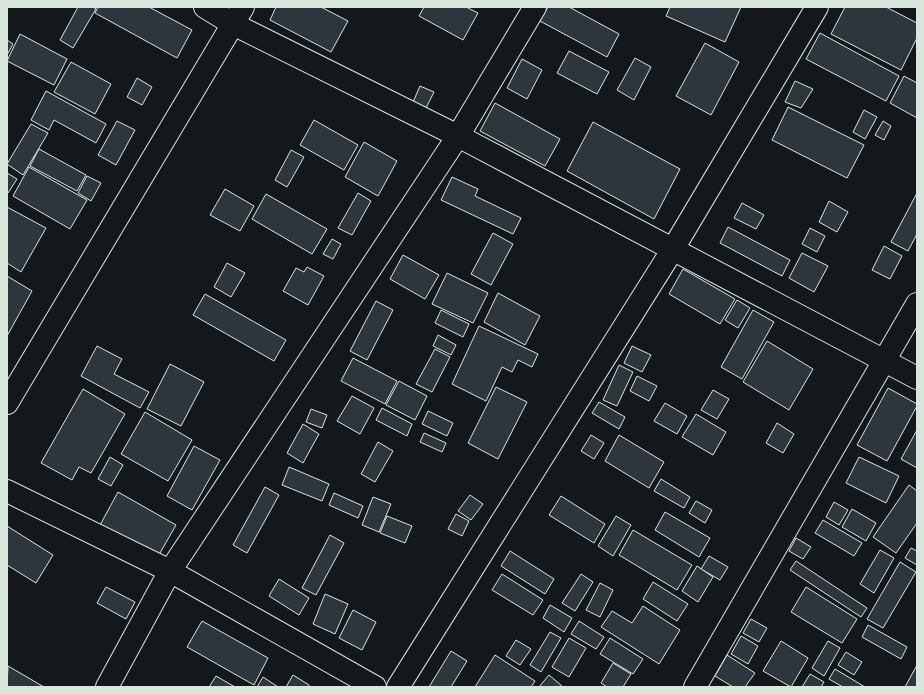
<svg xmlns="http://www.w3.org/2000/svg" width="924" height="694" font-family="'Fira Sans',sans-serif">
<rect width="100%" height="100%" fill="#14181c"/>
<!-- building -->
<g fill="#2c363c" stroke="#d8e6dc">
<path d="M78 7H93L96 9 73 48 60 40Z"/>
<path d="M98 7H149L192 30 177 58 95 13Z"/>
<path d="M276 7H321L348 21 331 52 270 20Z"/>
<path d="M424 7H466L478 13 463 40 419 16Z"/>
<path d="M548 7H569L619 34 607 57 540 21Z"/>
<path d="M670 7H741L725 42 666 16Z"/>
<path d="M845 7H886L917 23V38L901 70 831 34Z"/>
<path d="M820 33 899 76 886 101 806 59Z"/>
<path d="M20 34 67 59 54 85 7 61Z"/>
<path d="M7 40 13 44 7 55Z"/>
<path d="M705 43 739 62 711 115 676 96Z"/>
<path d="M569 51 609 72 597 94 557 73Z"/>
<path d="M635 58 651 67 634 100 617 90Z"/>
<path d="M522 59 542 70 527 99 507 88Z"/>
<path d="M71 62 111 84 95 114 54 92Z"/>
<path d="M904 76 917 83V118L890 103Z"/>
<path d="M137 78 152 87 142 105 127 97Z"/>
<path d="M795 81 813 89 801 108 785 102Z"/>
<path d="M420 86 434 92 426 108 413 102Z"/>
<path d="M46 91 106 124 96 143 54 120 49 130 31 120Z"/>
<path d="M495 103 560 139 545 166 480 131Z"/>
<path d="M788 107 864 145 847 178 772 140Z"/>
<path d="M864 110 877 117 865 139 853 132Z"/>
<path d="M314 120 358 145 344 170 300 145Z"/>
<path d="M117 121 135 130 116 165 98 155Z"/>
<path d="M883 121 891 126 884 140 875 135Z"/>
<path d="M593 122 680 169 654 219 567 171Z"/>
<path d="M31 124 48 133 23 175 7 164Z"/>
<path d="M364 142 397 161 378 196 345 177Z"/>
<path d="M39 149 86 175 77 191 30 166Z"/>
<path d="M291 150 304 157 287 187 275 180Z"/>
<path d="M29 167 87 200 70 229 13 196Z"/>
<path d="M7 173 17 179 8 193 7 192Z"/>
<path d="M87 176 101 183 91 201 78 193Z"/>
<path d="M452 177 478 189 475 196 521 218 513 234 441 200Z"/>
<path d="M225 189 254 206 240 231 210 215Z"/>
<path d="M358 193 371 201 352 235 338 228Z"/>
<path d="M917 193V234L908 251 891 242Z"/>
<path d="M266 194 327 229 312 254 252 219Z"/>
<path d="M829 201 848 212 837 232 819 222Z"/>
<path d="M742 203 764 215 756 229 734 218Z"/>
<path d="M7 207 46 228 21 272 7 263Z"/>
<path d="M728 227 790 260 782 276 720 243Z"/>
<path d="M810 228 825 236 817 252 802 244Z"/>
<path d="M493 233 513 244 491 285 471 274Z"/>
<path d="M332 239 341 244 333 259 323 254Z"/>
<path d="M884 246 902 256 890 279 872 270Z"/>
<path d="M802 253 828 266 814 292 789 278Z"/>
<path d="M403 255 439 275 425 299 390 279Z"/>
<path d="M227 263 245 273 231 297 214 287Z"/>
<path d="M307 267 324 276 308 305 283 291 296 268 304 272Z"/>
<path d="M683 269 735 299 720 324 669 294Z"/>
<path d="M447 273 488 293 473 323 432 304Z"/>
<path d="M7 276 32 291 7 336Z"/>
<path d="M498 293 540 316 525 345 484 322Z"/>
<path d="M205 294 286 340 274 361 193 315Z"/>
<path d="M737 300 750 308 738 328 725 320Z"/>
<path d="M376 301 393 310 367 360 350 351Z"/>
<path d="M441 310 469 324 463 337 435 323Z"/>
<path d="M753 310 774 322 742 379 721 367Z"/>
<path d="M479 326 538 354 532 367 518 360 512 372 502 367 486 401 452 384Z"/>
<path d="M438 335 456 345 451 355 433 346Z"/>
<path d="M767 341 813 369 789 410 743 382Z"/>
<path d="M97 346 122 359 114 374 149 392 140 408 81 376Z"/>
<path d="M632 346 651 355 642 372 624 363Z"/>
<path d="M435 349 450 357 432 392 416 384Z"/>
<path d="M353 358 397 381 385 404 341 381Z"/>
<path d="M170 364 204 382 181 426 147 409Z"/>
<path d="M619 365 633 372 617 406 603 400Z"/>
<path d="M637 376 657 386 649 401 630 391Z"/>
<path d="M399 381 427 396 415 420 386 405Z"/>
<path d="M496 387 527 402 498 459 468 443Z"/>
<path d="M888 388 917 404V406L887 461 857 445Z"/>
<path d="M83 389 125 414 91 473 79 467 72 480 41 463Z"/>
<path d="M713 390 729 399 717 419 701 410Z"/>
<path d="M352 396 374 408 360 434 337 421Z"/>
<path d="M599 402 625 417 619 429 592 413Z"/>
<path d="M665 403 687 416 677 434 654 421Z"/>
<path d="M382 408 412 424 407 436 376 420Z"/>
<path d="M311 409 327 415 322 428 306 422Z"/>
<path d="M428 411 453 423 447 436 422 424Z"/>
<path d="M145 412 192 440 168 481 121 454Z"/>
<path d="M696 414 726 432 713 455 682 437Z"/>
<path d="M777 423 794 434 783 453 766 443Z"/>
<path d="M303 424 319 434 303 463 287 453Z"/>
<path d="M917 430V468L901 459Z"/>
<path d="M424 433 446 443 442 452 420 442Z"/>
<path d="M591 435 604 443 594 459 581 451Z"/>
<path d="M619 435 664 462 649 488 605 461Z"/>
<path d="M378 442 393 451 375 482 361 474Z"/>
<path d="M194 446 220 460 192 510 167 496Z"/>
<path d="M110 457 123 465 111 486 98 479Z"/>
<path d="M859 457 899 476 886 503 846 483Z"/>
<path d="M289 467 329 484 322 501 282 485Z"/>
<path d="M661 479 690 497 684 508 654 491Z"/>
<path d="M909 485 917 491V523L896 553 873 537Z"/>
<path d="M265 487 279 495 247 553 233 545Z"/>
<path d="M118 492 176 525 156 560 99 527Z"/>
<path d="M334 493 363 506 358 518 329 505Z"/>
<path d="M470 495 483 504 471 520 458 511Z"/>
<path d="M561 496 605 524 594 543 549 515Z"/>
<path d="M373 497 391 504 379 532 362 525Z"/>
<path d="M696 501 712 510 705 523 689 513Z"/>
<path d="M834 502 848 510 839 525 826 517Z"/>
<path d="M852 509 876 523 866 541 842 527Z"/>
<path d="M665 512 710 538 699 557 655 530Z"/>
<path d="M456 514 469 521 462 536 448 529Z"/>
<path d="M387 516 412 526 405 543 380 533Z"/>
<path d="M616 516 631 525 613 556 598 546Z"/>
<path d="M823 520 862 543 854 556 815 533Z"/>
<path d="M7 526 53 555 36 583 7 565Z"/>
<path d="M633 530 692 565 677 590 619 555Z"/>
<path d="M330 535 344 543 316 595 302 588Z"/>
<path d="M796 538 811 547 803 559 789 551Z"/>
<path d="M911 548 917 551V565L905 558Z"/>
<path d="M880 550 894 558 874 593 860 584Z"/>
<path d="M510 551 554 579 545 594 501 566Z"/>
<path d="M709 556 728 567 720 580 701 569Z"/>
<path d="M796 561 867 608 861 617 790 570Z"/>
<path d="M900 562 916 572 883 628 867 619Z"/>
<path d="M697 566 713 577 698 602 682 591Z"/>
<path d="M502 574 543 600 533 615 492 590Z"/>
<path d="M581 574 593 582 575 611 562 603Z"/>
<path d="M279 579 309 598 299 615 269 596Z"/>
<path d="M653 582 688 604 677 621 643 599Z"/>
<path d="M600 583 613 590 600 617 586 610Z"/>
<path d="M106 587 135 602 126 619 97 603Z"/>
<path d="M806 587 857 619 842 643 791 612Z"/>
<path d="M325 594 348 604 335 634 313 624Z"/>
<path d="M550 605 572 618 564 632 543 618Z"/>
<path d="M643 606 680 630 659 664 601 627 612 611 632 623Z"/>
<path d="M353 610 376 622 362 650 339 638Z"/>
<path d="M751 619 767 628 759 642 743 633Z"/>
<path d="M202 621 268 658 254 685 187 647Z"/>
<path d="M579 621 604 637 596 649 571 634Z"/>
<path d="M868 625 907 647 901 659 862 637Z"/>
<path d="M550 632 561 638 541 672 530 665Z"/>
<path d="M741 636 758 646 748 664 731 654Z"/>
<path d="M569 638 586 648 569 677 552 667Z"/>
<path d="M610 638 643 659 633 674 600 654Z"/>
<path d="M516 640 531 649 520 665 506 656Z"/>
<path d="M781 641 808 658 791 687 763 671Z"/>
<path d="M828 641 840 648 824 676 812 668Z"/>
<path d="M451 651 467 661 451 687H429Z"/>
<path d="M846 652 862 662 854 675 838 665Z"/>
<path d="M495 655 535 681 531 687H475Z"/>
<path d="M727 655 755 673 745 687H733L715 676Z"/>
<path d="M613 663 631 674 623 687H607L601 683Z"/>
<path d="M917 665V687H905Z"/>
<path d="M8 666 44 687H7Z"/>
<path d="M835 669 865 687H843L829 679Z"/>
<path d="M810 674 824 682 821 687H802Z"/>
<path d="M293 675 309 685 308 687H286Z"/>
<path d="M549 675 562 686V687H539Z"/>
<path d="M216 676 235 687H209Z"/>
<path d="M263 677 278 687H257Z"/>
</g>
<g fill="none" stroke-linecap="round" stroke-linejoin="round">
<!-- street casing -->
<g stroke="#d8e6dc" stroke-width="24">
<g id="street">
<path d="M7 403 243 7"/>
<path d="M7 491 170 571 375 687"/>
<path d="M107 687 170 571 458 136 535 7"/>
<path d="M398 687 673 249 817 7"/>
<path d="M695 687 917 304"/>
</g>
</g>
<!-- secondary casing -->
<g stroke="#d8e6dc" stroke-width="24">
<path id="secondary" d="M205 7 233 24 458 136 917 378"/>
</g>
<!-- street -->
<use href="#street" stroke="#14181c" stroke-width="22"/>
<!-- secondary -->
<use href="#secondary" stroke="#14181c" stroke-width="22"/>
</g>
<!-- border -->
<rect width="924" height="694" fill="none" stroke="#d8e6dc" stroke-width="16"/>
</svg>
